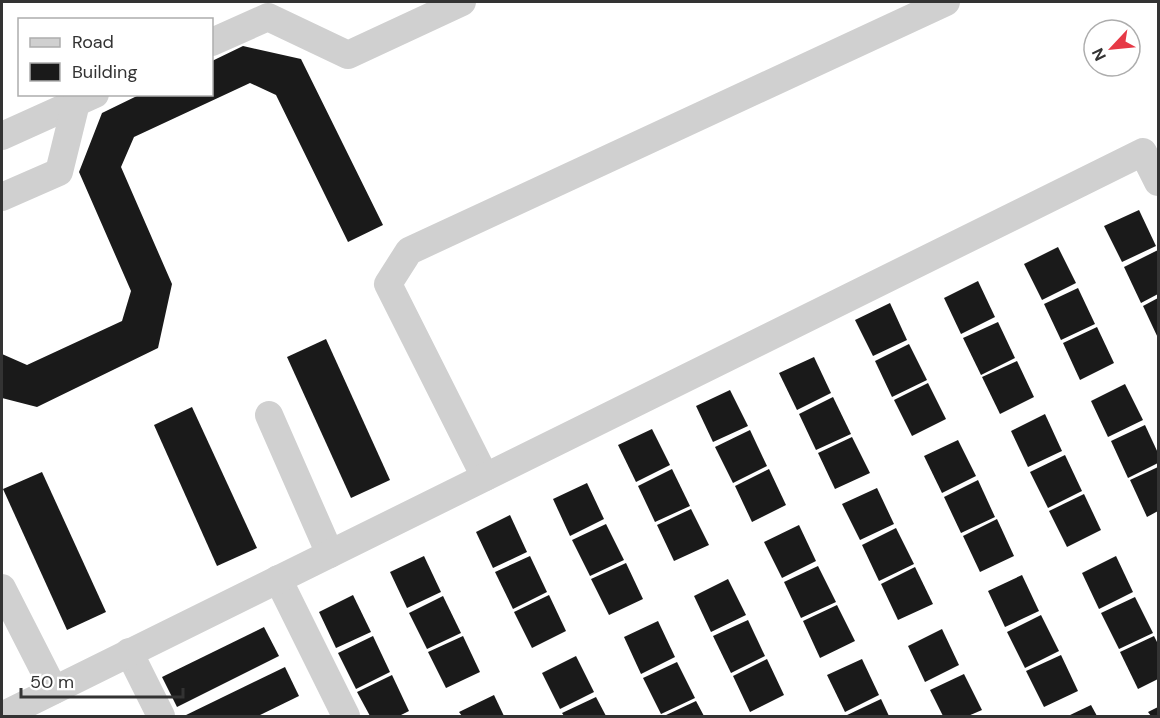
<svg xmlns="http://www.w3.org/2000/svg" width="1160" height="718" font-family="'DM Sans',sans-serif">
<rect width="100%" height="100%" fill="#fff"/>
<!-- building -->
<g fill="#1a1a1a">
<path d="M243 46 301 59 383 225 348 242 276 95 250 83 134 137 121 167 172 284 158 348 37 407 2 398V354L27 365 122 321 131 291 79 172 102 113 141 94H212V61Z"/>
<path d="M1139 210 1156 246 1122 262 1104 226Z"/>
<path d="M1058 247 1076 283 1042 300 1024 264Z"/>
<path d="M1158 250V294L1141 303 1124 267Z"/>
<path d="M978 281 995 317 961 334 944 298Z"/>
<path d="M1078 288 1095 324 1061 340 1044 304Z"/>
<path d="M1158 298V338L1143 306Z"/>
<path d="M890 303 907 340 873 356 855 320Z"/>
<path d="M998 322 1015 358 981 375 963 338Z"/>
<path d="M1097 327 1114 363 1080 380 1063 343Z"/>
<path d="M326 339 390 480 351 498 287 357Z"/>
<path d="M909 344 927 380 892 397 875 361Z"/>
<path d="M814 357 831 393 797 410 779 373Z"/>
<path d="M1017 361 1034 397 1000 414 982 377Z"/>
<path d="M928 383 946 419 912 436 894 400Z"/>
<path d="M1125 384 1143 420 1108 437 1091 401Z"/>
<path d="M730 390 748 426 713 442 696 406Z"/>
<path d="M833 397 851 434 816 450 799 414Z"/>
<path d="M192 407 257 548 217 566 154 425Z"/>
<path d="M1045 414 1062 451 1028 467 1011 431Z"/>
<path d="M1145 425 1158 453V463L1128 478 1111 441Z"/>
<path d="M652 429 670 465 636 482 618 445Z"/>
<path d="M750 430 767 466 733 483 715 447Z"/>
<path d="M852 437 870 473 835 489 818 453Z"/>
<path d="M958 440 976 476 942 493 924 456Z"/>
<path d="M1065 455 1082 491 1048 508 1030 472Z"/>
<path d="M1158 467V511L1147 517 1130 480Z"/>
<path d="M672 469 690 506 655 522 638 486Z"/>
<path d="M769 469 786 505 752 522 735 486Z"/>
<path d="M42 472 106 612 67 630 3 489Z"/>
<path d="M978 480 995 517 961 533 944 497Z"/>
<path d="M587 483 604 519 570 536 553 499Z"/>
<path d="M877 488 894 524 860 540 842 504Z"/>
<path d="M1084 494 1101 530 1067 547 1049 511Z"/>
<path d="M691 509 709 545 674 561 657 525Z"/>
<path d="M510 515 527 552 493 568 476 532Z"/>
<path d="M997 519 1014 556 980 572 963 536Z"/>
<path d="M606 524 624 560 590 576 572 540Z"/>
<path d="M799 525 816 561 782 578 764 542Z"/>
<path d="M896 528 914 564 879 581 862 545Z"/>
<path d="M424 556 441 592 407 608 390 572Z"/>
<path d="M530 556 547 592 513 609 495 572Z"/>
<path d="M1116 556 1133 592 1099 609 1082 573Z"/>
<path d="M626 563 643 599 609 615 591 579Z"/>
<path d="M818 566 836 602 801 618 784 582Z"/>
<path d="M915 567 933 604 898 620 881 584Z"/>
<path d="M1022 575 1039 611 1005 627 988 591Z"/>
<path d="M728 579 746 615 711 632 694 596Z"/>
<path d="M353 595 371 632 336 648 319 612Z"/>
<path d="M549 595 566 631 532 648 514 612Z"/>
<path d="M443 596 461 633 427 649 409 613Z"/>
<path d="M1135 597 1153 633 1119 649 1101 613Z"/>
<path d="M837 605 855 641 820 658 803 621Z"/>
<path d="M1041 615 1059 651 1025 668 1007 632Z"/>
<path d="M748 620 765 656 731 673 713 636Z"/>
<path d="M658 621 675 657 641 674 624 637Z"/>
<path d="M264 627 279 656 177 707 162 677Z"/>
<path d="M942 629 959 665 925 682 908 646Z"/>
<path d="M373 636 390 672 356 689 338 653Z"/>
<path d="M463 636 480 672 446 688 428 652Z"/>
<path d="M1154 636 1158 644V679L1138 689 1120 652Z"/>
<path d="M1061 655 1078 691 1044 707 1026 671Z"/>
<path d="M576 656 594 692 560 709 542 673Z"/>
<path d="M767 659 784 695 750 712 733 676Z"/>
<path d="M862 659 879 695 845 712 827 675Z"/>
<path d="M677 662 695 698 661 714 643 678Z"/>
<path d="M285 667 299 696 258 716H184Z"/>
<path d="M964 674 982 710 968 716H943L930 690Z"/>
<path d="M392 675 409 711 399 716H370L357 692Z"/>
<path d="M494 695 504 716H462L459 712Z"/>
<path d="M596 697 606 716H564L562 713Z"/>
<path d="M881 699 889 716H845Z"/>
<path d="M696 701 704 716H664Z"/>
<path d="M1091 705 1097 716H1068Z"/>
<path d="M1158 707V716H1151L1148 712Z"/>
</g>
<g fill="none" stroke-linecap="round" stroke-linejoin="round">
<!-- minor -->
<g stroke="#d0d0d0" stroke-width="28">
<path d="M212 42 268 17 348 55 462 2"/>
<path d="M2 136 95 94"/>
<path d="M2 197 59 172 76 103"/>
<path d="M269 415 330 554"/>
<path d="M485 477 388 284 409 251 946 2"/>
<path d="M278 579 346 716"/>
<path d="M2 588 54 690"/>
<path d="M129 652 161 716"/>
<path d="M2 716 1143 152 1158 182"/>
</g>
</g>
<!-- border -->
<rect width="1160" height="718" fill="none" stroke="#333333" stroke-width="6"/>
<!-- legend -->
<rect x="18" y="18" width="195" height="78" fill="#ffffff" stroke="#adadad" stroke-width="1.5"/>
<rect x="30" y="38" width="30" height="9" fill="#d0d0d0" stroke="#adadad" stroke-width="1.5"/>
<text x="72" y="48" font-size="18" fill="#333333">Road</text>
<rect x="30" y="63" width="30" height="18" fill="#1a1a1a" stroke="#adadad" stroke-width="1.5"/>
<text x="72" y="78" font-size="18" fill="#333333">Building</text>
<!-- north arrow -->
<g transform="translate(1112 48) rotate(244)"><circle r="28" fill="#ffffff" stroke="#adadad" stroke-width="1.5"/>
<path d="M0-4.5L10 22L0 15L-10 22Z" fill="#e63946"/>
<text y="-9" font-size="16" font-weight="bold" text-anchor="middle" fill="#333333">N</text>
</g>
<!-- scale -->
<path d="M21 688v9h162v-9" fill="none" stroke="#333333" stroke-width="3"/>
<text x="30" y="688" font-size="18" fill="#333333" stroke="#ffffff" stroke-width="4.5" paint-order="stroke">50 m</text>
</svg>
